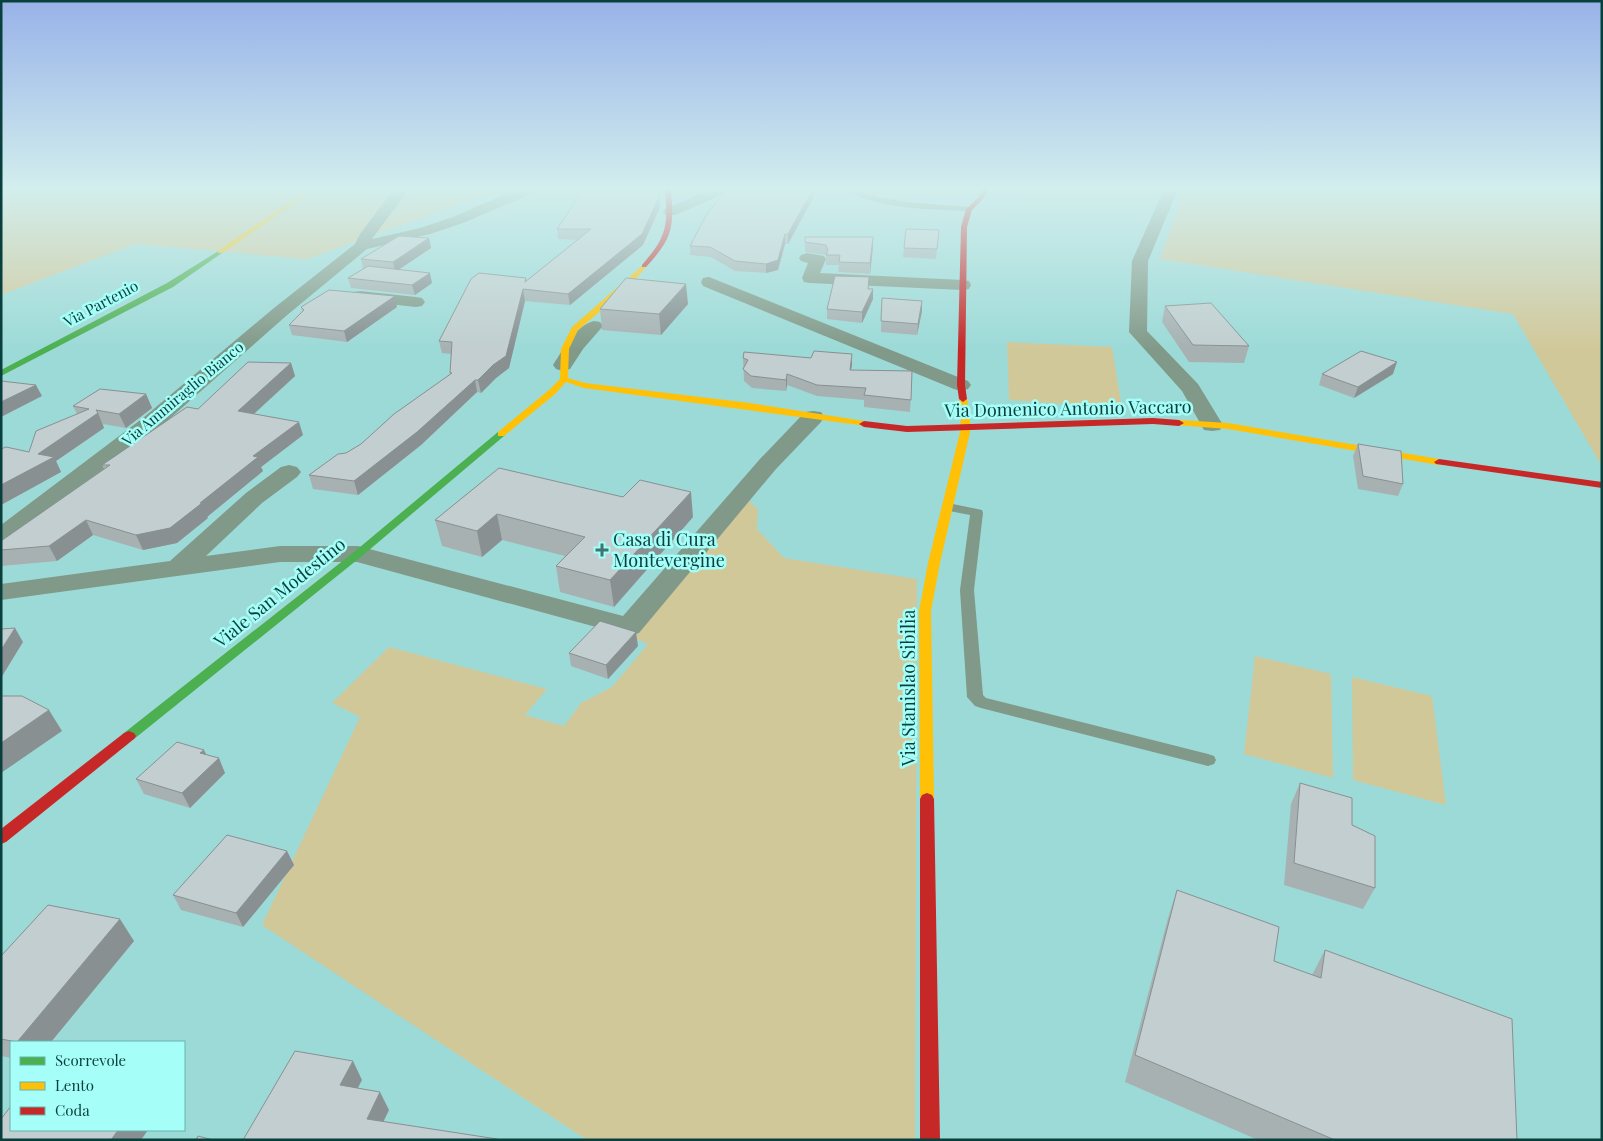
<svg xmlns="http://www.w3.org/2000/svg" width="1603" height="1141" font-family="'Playfair Display',serif">
<rect width="100%" height="100%" fill="#9cdad7"/>
<!-- green -->
<g fill="#d1c89a">
<path d="M1 189H503L307 259 135 244 1 295Z"/>
<path d="M1185 189H1602V464L1600 463 1513 314 1160 259Z"/>
<path d="M1007 342 1112 347 1122 408 1009 400Z"/>
<path d="M746 498 758 509 757 529 784 558 917 579 915 1140H587L262 925 360 717 332 703 389 647 547 689 525 715 564 726 581 703 612 687 648 644 628 635Z"/>
<path d="M1255 656 1331 674 1333 778 1244 754Z"/>
<path d="M1352 677 1432 696 1446 805 1353 780Z"/>
</g>
<g fill="none" stroke-linecap="round" stroke-linejoin="round">
<!-- lane -->
<g fill="#819988" fill-rule="evenodd">
<path d="M845 189H855L878 197 907 202 969 207 973 209 969 211C933 209 876 210 845 189Z"/>
<path d="M948 503 982 510 983 513 974 590 983 695 986 698 1208 754 1214 756 1216 760 1214 764 1208 766 981 708 975 706 967 697 960 590 970 515 944 510 942 507Z"/>
</g>
<!-- street -->
<g fill="#819988" fill-rule="evenodd">
<path d="M394 189H409L372 239 420 228 453 217 517 189H537L535 192 463 223 430 234 367 249 286 316 159 428 10 542 1 544V525L143 418 274 308 355 244 360 234Z"/>
<path d="M711 189H731L729 192 675 215H665L663 212 665 209Z"/>
<path d="M1164 189H1178L1148 261 1147 331 1198 384 1223 425 1220 430 1212 431 1204 430 1182 391 1129 332 1132 261Z"/>
<path d="M807 253 824 256 826 259 820 273 963 280 969 281 971 285 969 289 963 290 810 283 804 282 802 278 808 263 801 261 799 258 801 255Z"/>
<path d="M709 277 968 381 971 385 968 389 961 391 954 389 703 286 701 282 703 278Z"/>
<path d="M360 291 416 297 422 298 425 302 422 306 416 307 354 300 351 296 354 292Z"/>
<path d="M594 321 600 322 603 326 583 349 570 369 563 371 556 369 553 365C563 350 576 325 594 321Z"/>
<path d="M813 411 821 412 824 417 821 422 776 469 639 633 629 636 357 562H280L1 600V584L170 561 246 493 281 467 289 465 297 467 301 472 297 477 262 503 206 556 280 546H358L623 616 760 459 805 412Z"/>
</g>
<!-- fast -->
<g fill="#4caf50" fill-rule="evenodd">
<path d="M220 250 223 252 222 253 173 287 1 376V370L167 283Z"/>
<path d="M501 431 506 434 504 436 362 556 134 739 129 741 124 739 122 736 124 733 354 552 498 432Z"/>
</g>
<!-- slow -->
<g fill="#ffc107" fill-rule="evenodd">
<path d="M308 189H316L222 253H218V251Z"/>
<path d="M644 264 647 266 628 288 578 330 569 349 568 378 585 383 750 403 864 421 869 424 867 426 584 388 566 382 555 394 504 436H498V432L549 390 560 379 561 349 572 327Z"/>
<path d="M963 396 967 399 971 428 940 563 931 611 934 799 932 803 927 805 922 803 920 799 919 611 928 563 961 428 959 399Z"/>
<path d="M1179 420 1228 423 1439 459 1444 462 1439 465 1228 429 1176 425V421Z"/>
</g>
<!-- jam -->
<g fill="#c62828" fill-rule="evenodd">
<path d="M665 189H671C674 228 673 238 646 267H642V265C667 236 668 227 665 189Z"/>
<path d="M983 189H989L982 200 972 210 967 227 965 385 967 399 963 402 959 399 957 385 961 227 966 209 978 198Z"/>
<path d="M1153 418 1179 420 1184 423 1179 426 1153 424 907 432 864 427 859 424 864 421 907 426Z"/>
<path d="M1439 459 1602 482V488L1436 464 1434 462Z"/>
<path d="M129 731 134 733 136 736 134 739 6 842 1 844V829L124 733Z"/>
<path d="M927 793 932 795 934 799 940 1140H920V799L922 795Z"/>
</g>
</g>
<!-- wall -->
<g fill="#a7b1b2">
<path d="M818 189 788 244H785L778 270 766 273 735 271 711 257 690 255V246Z"/>
<path d="M660 207 643 245 570 305 525 301 509 368 496 378 481 393 477 392 421 445 358 495 313 489 309 475 361 444 450 374 451 354 442 353 439 341 526 281 578 240 558 239 557 229Z"/>
<path d="M805 237 873 247 870 274 838 272 839 265H826V255L805 252Z"/>
<path d="M429 238 431 248 400 269 432 283 415 295 351 288 348 278 363 269 361 259Z"/>
<path d="M938 239 936 259 903 257 904 248Z"/>
<path d="M882 298 922 301V311L917 335 881 332Z"/>
<path d="M873 299 862 323 827 319V309Z"/>
<path d="M688 304 661 335 602 330 600 309Z"/>
<path d="M1165 306 1249 346 1244 363 1189 362 1162 322Z"/>
<path d="M301 307H397L347 342 292 335 289 325 302 311Z"/>
<path d="M743 358 852 365 851 370 912 371 910 412 864 407V400L817 396 787 385 786 391 752 388 744 381Z"/>
<path d="M291 363 295 376 254 414 303 435 261 467 263 471 207 517 208 518 177 543 143 550 93 535 57 561 1 566V541L104 469 102 465 198 409Z"/>
<path d="M1322 374H1393L1354 398 1319 385Z"/>
<path d="M146 394 152 408 126 428 103 424 104 428 56 461 61 472 1 505V449L29 452 77 414 73 406Z"/>
<path d="M1358 444 1403 484 1398 496 1358 489 1353 456Z"/>
<path d="M499 468 693 517 614 607 560 592 556 566 565 556 502 540 482 557 442 546 435 520Z"/>
<path d="M638 646 608 679 571 666 569 653Z"/>
<path d="M206 755 225 773 190 808 144 794 136 779Z"/>
<path d="M1300 783 1352 825 1375 888 1363 909 1284 885 1291 804Z"/>
<path d="M287 851 294 865 243 927 181 910 173 895Z"/>
<path d="M1177 890 1274 961 1312 975 1325 950 1517 1140H1258L1125 1082 1168 918Z"/>
<path d="M134 941 51 1042H11V1058L1 1056V956Z"/>
</g>
<!-- shaded-wall -->
<g fill="#889091">
<path d="M659 189 660 207 643 245 570 305 568 294Z"/>
<path d="M813 189H818L788 244V234Z"/>
<path d="M785 234V244L778 270 766 273V264Z"/>
<path d="M873 237V247L870 274V263Z"/>
<path d="M429 238 431 248 395 272 393 262Z"/>
<path d="M430 273 432 283 415 295 412 285Z"/>
<path d="M686 284 688 304 661 335 659 314Z"/>
<path d="M523 289 525 301 509 368 496 378 481 393 478 380Z"/>
<path d="M873 289V299L862 323V312Z"/>
<path d="M395 296 397 307 347 342 344 331Z"/>
<path d="M922 301V311L917 335 918 324Z"/>
<path d="M852 354V365L849 381 850 370Z"/>
<path d="M1397 362 1393 374 1354 398 1358 387Z"/>
<path d="M291 363 295 376 243 424 238 411Z"/>
<path d="M787 374V385L786 391V380Z"/>
<path d="M475 380 477 392 421 445 358 495 354 481Z"/>
<path d="M36 385 42 396 1 417V402Z"/>
<path d="M146 394 152 408 126 428 119 414Z"/>
<path d="M98 413 104 428 56 461 61 472 1 505V485L38 454Z"/>
<path d="M299 422 303 435 261 467 263 471 207 517 208 518 177 543 143 550 136 535 200 503 253 456Z"/>
<path d="M691 492 693 517 614 607 610 580Z"/>
<path d="M497 514 502 540 482 557 477 531Z"/>
<path d="M86 520 93 535 57 561 49 546Z"/>
<path d="M15 628 23 642 1 678V650Z"/>
<path d="M636 632 638 646 608 679 606 665Z"/>
<path d="M49 710 62 731 1 773V743Z"/>
<path d="M204 750 211 764 200 753Z"/>
<path d="M219 758 225 773 190 808 182 793Z"/>
<path d="M287 851 294 865 243 927 236 913Z"/>
<path d="M120 919 134 941 51 1042H17Z"/>
<path d="M353 1061 362 1080 350 1103 340 1085Z"/>
<path d="M380 1092 389 1110 376 1137 367 1119Z"/>
<path d="M118 1130H148L141 1140H111Z"/>
</g>
<!-- building -->
<g fill="#c2cecf" stroke="#889091">
<path d="M584 189H659V197L642 234 568 294 523 289 506 356 493 365 478 380H475L417 432 354 481 309 475 338 454 346 453 361 444 394 414 452 373H450L452 342 439 341 471 279 479 273 526 278 525 282 591 229H557Z"/>
<path d="M728 189H813L788 234H785L778 260 766 264 735 261 710 247 690 246 708 212Z"/>
<path d="M906 229 939 230 937 249 904 248Z"/>
<path d="M399 236 429 238 393 262 361 259Z"/>
<path d="M805 237H873L870 263 839 262 840 255H826L828 250 826 245 805 242Z"/>
<path d="M368 266 430 273 412 285 348 278Z"/>
<path d="M835 276 869 277 868 289H873L862 312 827 309Z"/>
<path d="M626 278 686 284 659 314 600 309Z"/>
<path d="M329 290 395 296 344 331 289 325 304 310 301 307Z"/>
<path d="M882 298 922 301 918 324 881 321Z"/>
<path d="M1211 303 1249 346 1193 345 1165 306Z"/>
<path d="M814 351 852 354 850 370 912 371 911 400 864 395 866 388 817 385 787 374 786 380 751 376 743 369 748 360 743 358 744 352 811 358Z"/>
<path d="M1361 351 1397 362 1358 387 1322 374Z"/>
<path d="M248 362 291 363 238 411 299 422 253 456 258 457 200 503H202L170 528 136 535 86 520 49 546 1 550V541L110 465H102L187 407 198 409Z"/>
<path d="M1 381 36 385 1 402Z"/>
<path d="M100 389 146 394 119 414 96 410 98 413 38 454 54 457 1 485V449L6 447 29 452 36 431 89 409 73 406Z"/>
<path d="M1358 444 1401 451 1403 484 1363 476Z"/>
<path d="M499 468 623 497 640 480 691 492 610 580 556 566 585 537 497 514 477 531 435 520Z"/>
<path d="M600 621 636 632 606 665 569 653Z"/>
<path d="M15 628 1 650V629Z"/>
<path d="M1 696H22L49 710 1 743Z"/>
<path d="M177 742 204 750 200 753 219 758 182 793 136 779Z"/>
<path d="M1300 783 1352 798V825L1375 836V888L1294 863Z"/>
<path d="M227 835 287 851 236 913 173 895Z"/>
<path d="M1177 890 1279 927 1274 961 1321 978 1325 950 1512 1019 1517 1140H1335L1135 1055Z"/>
<path d="M48 905 120 919 17 1042 1 1039V956Z"/>
<path d="M295 1051 353 1061 340 1085 380 1092 367 1119 497 1139V1140H243Z"/>
<path d="M11 1106V1130H118L111 1140H1V1119Z"/>
<path d="M198 1136 213 1140H196Z"/>
</g>
<!-- sky -->
<linearGradient id="sky" x2="0" y2="1"><stop stop-color="#98b2e9"/><stop offset="0.54" stop-color="#d2eeed"/><stop offset="1" stop-color="#d2eeed" stop-opacity="0"/></linearGradient>
<rect width="1603" height="349" fill="url(#sky)"/>
<!-- markers -->
<path fill="#3c7572" stroke="#a6fef8" stroke-width="2" d="M599.5 542.5h5v5h5v5h-5v5h-5v-5h-5v-5h5z"/>
<g text-anchor="middle" stroke-width="5" stroke-linejoin="round" paint-order="stroke">
<!-- far-street labels -->
<g font-size="15" fill="#093f3c" stroke="#a6fef8">
<text transform="translate(101 304) rotate(-28)" y="5">Via Partenio</text>
<text transform="translate(183 394) rotate(-40)" y="5">Via Ammiraglio Bianco</text>
</g>
<!-- street labels -->
<g font-size="18" fill="#093f3c" stroke="#a6fef8">
<text transform="translate(1068 409) rotate(-1)" y="6">Via Domenico Antonio Vaccaro</text>
<text transform="translate(280 593) rotate(-39)" y="6">Viale San Modestino</text>
<text transform="translate(909 688) rotate(-90)" y="6">Via Stanislao Sibilia</text>
</g>
<!-- poi labels -->
<g font-size="18" fill="#093f3c" stroke="#a6fef8" text-anchor="start">
<text x="613" y="546">Casa di Cura<tspan x="613" dy="21">Montevergine</tspan></text>
</g>
</g>
<!-- border -->
<rect width="1603" height="1141" fill="none" stroke="#093f3c" stroke-width="5"/>
<!-- legend -->
<rect x="10" y="1041" width="175" height="90" fill="#a6fef8" stroke="#67b2ad"/>
<rect x="20" y="1057" width="25" height="8" fill="#4caf50" stroke="#67b2ad"/>
<text x="55" y="1066" font-size="15" fill="#093f3c">Scorrevole</text>
<rect x="20" y="1082" width="25" height="8" fill="#ffc107" stroke="#67b2ad"/>
<text x="55" y="1091" font-size="15" fill="#093f3c">Lento</text>
<rect x="20" y="1107" width="25" height="8" fill="#c62828" stroke="#67b2ad"/>
<text x="55" y="1116" font-size="15" fill="#093f3c">Coda</text>
</svg>
